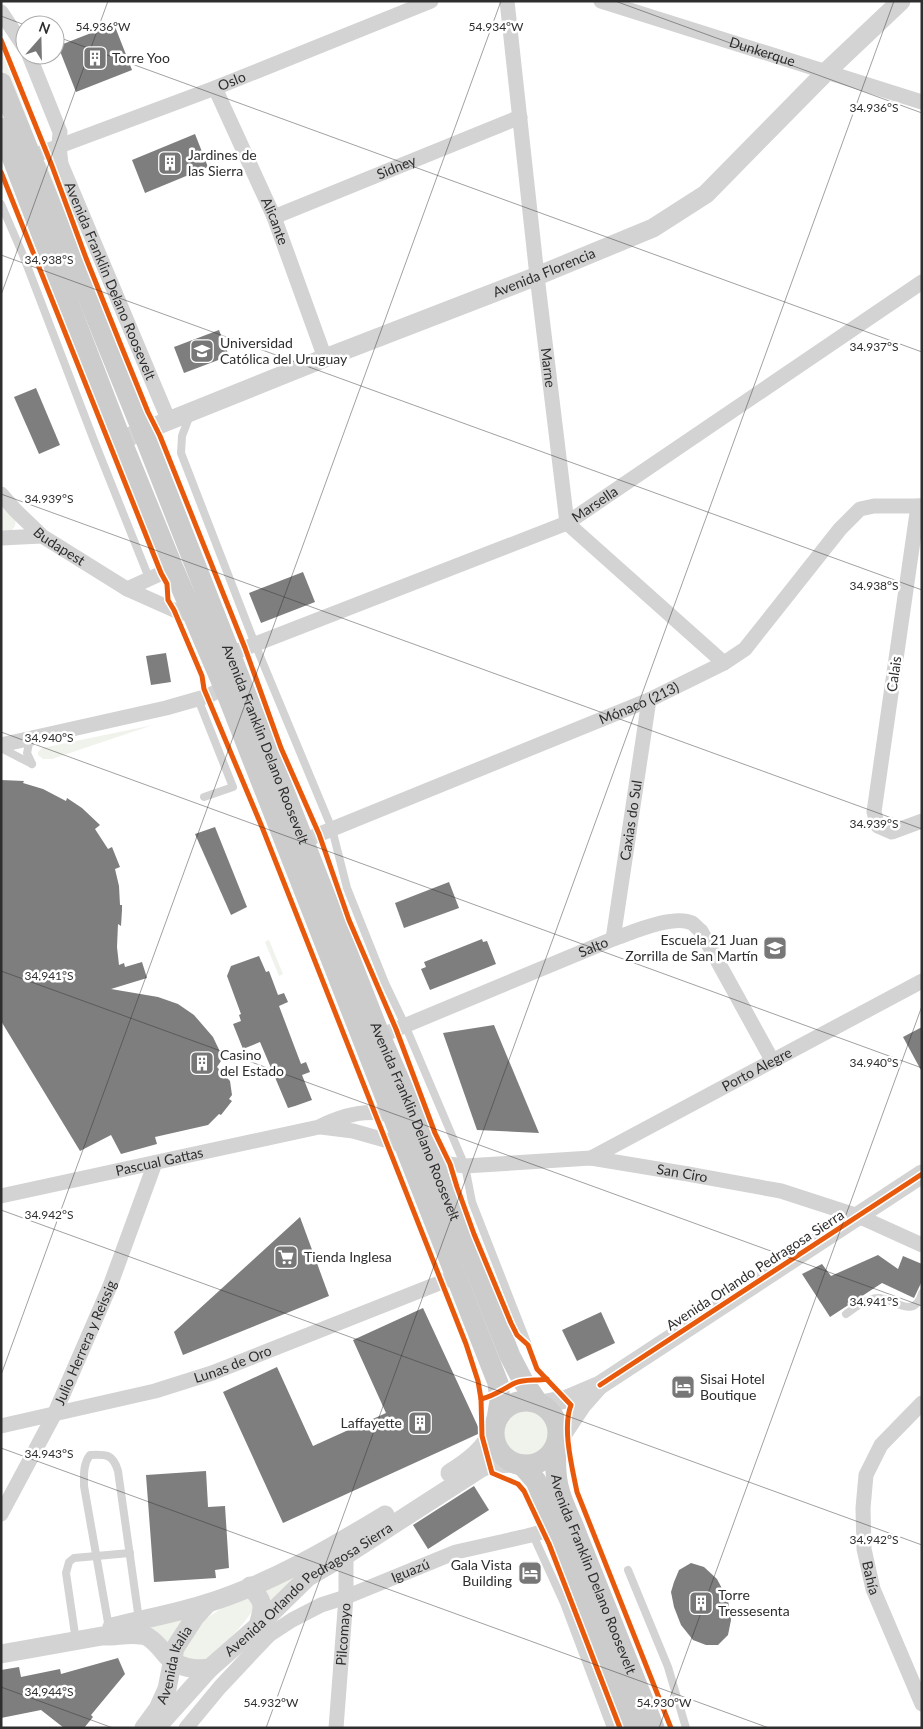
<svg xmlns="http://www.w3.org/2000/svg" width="923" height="1729" font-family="Lato,sans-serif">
<rect width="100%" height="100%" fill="#fff"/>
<!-- green -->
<g fill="#f0f3ec">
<path d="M1 48 37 145 1 66Z"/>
<path d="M48 162 150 413 141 416 40 163Z"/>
<path d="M1 504 16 520 15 526 12 530H1Z"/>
<path d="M153 725 52 759H43L38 755V752L42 748Z"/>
<path d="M269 940 283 974 279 976 265 942Z"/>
<circle cx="527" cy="1432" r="26"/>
<path d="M314 1564 294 1579 270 1601 261 1589Z"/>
<path d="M251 1597 256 1605C243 1627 224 1645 204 1661L186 1660 183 1656V1650L195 1626 234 1600Z"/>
<path d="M187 1616C178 1626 172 1635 170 1649L135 1628Z"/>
</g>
<!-- building -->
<g fill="#7e7e7e">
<path d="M114 24 132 70 76 92 58 46Z"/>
<path d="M195 134 208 167 145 193 132 160Z"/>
<path d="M219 330 229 356 184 373 174 347Z"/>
<path d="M36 388 60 445 39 454 14 397Z"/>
<path d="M303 572 315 602 261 623 249 593Z"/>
<path d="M166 653 171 682 151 685 146 656Z"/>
<path d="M1 780 24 781 23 783 43 789 66 801 67 798 82 808 100 825 95 829 108 849 112 847 120 867 115 869 119 886 120 905H122V910L121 926 118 924 117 947 119 965 124 963 125 967 142 962 147 978 111 989 158 997 178 1004 194 1015 213 1037 223 1058 217 1067 230 1081 232 1095 229 1099 232 1101 221 1115 219 1114 208 1125 155 1137 157 1144 121 1154 111 1135 80 1151 1 1021Z"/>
<path d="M215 827 247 907 231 915 195 834Z"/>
<path d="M449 882 459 908 404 928 395 903Z"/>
<path d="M482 939 483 942 487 941 496 964 430 990 421 969 426 967 424 962Z"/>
<path d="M259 956 266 972 269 971 278 995 284 993 288 1002 279 1006 301 1064 306 1062 310 1072 302 1075 312 1100 295 1106 288 1108 260 1042 243 1049 233 1024 241 1021 239 1015 241 1014 227 976 231 966Z"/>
<path d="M494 1025 539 1133 477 1130 443 1033Z"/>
<path d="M922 1027V1072L903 1037Z"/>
<path d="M300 1217 329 1296 183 1355 174 1332Z"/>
<path d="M878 1255 898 1269 903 1256 922 1264V1281L914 1298 882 1283 830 1317 802 1274 822 1264 831 1276Z"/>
<path d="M423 1308 480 1431 478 1434 283 1523 223 1392 277 1367 313 1446 386 1413 353 1340Z"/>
<path d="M601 1312 615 1343 577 1361 562 1330Z"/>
<path d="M206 1471 208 1507 225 1506 229 1568 215 1570 216 1578 154 1582 146 1475Z"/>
<path d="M474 1486 489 1510 428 1549 413 1525Z"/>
<path d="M691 1563 704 1567 717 1579 728 1600 731 1620 728 1635 718 1645H706L693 1640 681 1625 674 1607 671 1592 674 1582 679 1570Z"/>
<path d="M118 1658 125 1674 91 1715 93 1717 84 1728H64L41 1710 1 1718V1670L19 1667 21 1677 60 1669 61 1674Z"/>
</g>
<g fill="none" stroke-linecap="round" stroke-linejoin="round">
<!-- service -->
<g stroke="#d3d3d3" stroke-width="8">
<path d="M1 204 23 255 95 443 149 578"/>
<path d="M190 415 182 436 181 453 255 644 332 829 347 888 385 983 405 1025 465 1166 472 1202 528 1345"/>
<path d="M198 699 233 787 204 797"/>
<path d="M30 739 27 753 32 764"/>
<path d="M1 748 32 764"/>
<path d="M846 1314C856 1307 866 1299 878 1298 894 1298 914 1321 922 1293"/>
<path d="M533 1535 564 1603 611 1728"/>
<path d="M628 1570 668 1667 686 1728"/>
<path d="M109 1628 84 1486C84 1475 83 1464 90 1455 106 1454 113 1454 118 1471L139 1620"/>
<path d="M76 1641 66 1573 69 1562 74 1558 130 1553"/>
</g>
<!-- minor -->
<g stroke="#d3d3d3" stroke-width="15">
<path id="s1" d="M507 1 537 276 567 523 724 663"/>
<path id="s2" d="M601 1 922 102"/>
<path d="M1 12 25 48"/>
<path id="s3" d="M29 55 60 132 59 146 61 164 169 421"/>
<path id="s4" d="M215 88 274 217 325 358"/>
<path id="s5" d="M22 160 215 88 431 1"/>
<path id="s6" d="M274 217 520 117"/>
<path id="s7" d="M1 494 15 510 42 536 127 589 174 610 195 616"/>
<path d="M918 506 874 812 878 826 892 832 922 821"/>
<path d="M1 538 42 536"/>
<path d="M127 589 173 568"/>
<path id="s8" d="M230 654 567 523 922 282"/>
<path d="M1 745 166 708 208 696 233 683"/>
<path id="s9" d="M303 843 315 836 649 700 724 663 745 649 840 529 860 509 874 506H922"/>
<path id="s10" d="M613 939 649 700"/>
<path id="s11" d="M380 1036 613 939C631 933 673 914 692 923 695 925 698 929 701 931L772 1060"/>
<path d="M321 1127 353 1131 406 1146"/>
<path id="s12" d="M591 1158 922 981"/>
<path id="s13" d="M433 1162 465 1166 591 1158 688 1174 781 1191 858 1216 922 1245"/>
<path id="s14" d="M1 1196 319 1127C343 1115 373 1106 399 1119"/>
<path id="s15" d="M922 1403 881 1445 866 1475 863 1508 864 1549 873 1589 922 1704"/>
<path id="s16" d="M1 1426 155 1391 212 1373 457 1276"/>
<path id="s17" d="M1 1514 54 1415 110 1286 155 1163"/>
<path id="s18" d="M258 1626 269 1635 292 1620 321 1605 346 1597 456 1552 527 1536 564 1526"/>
<path d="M186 1728 220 1687 269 1635"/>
<path id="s19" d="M336 1728 346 1597V1555L342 1546"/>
</g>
<!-- tertiary -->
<g stroke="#d3d3d3" stroke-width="19">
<path id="s20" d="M121 440 325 358 537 276 653 228 706 194 826 72 901 1"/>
<path d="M541 1404 567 1399 600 1385 922 1174"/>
<path d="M558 1441 582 1405 597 1388"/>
<path d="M450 1473C469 1461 484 1450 494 1429"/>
<path d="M250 1586C265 1604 264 1604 258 1626"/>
<path d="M112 1627C143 1619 177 1613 208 1603 271 1583 329 1549 385 1515"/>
<path id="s21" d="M1 1654 102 1636C116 1637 136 1631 148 1637 156 1642 161 1649 167 1656 177 1668 195 1670 210 1668L258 1626 308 1577 346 1555 481 1468 490 1464 514 1463"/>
<path id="s22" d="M144 1728 158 1709 167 1689 175 1648 195 1617 208 1603"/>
<path d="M156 1728 210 1668"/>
</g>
<!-- secondary -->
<g stroke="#ccc" stroke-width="21">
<path id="s23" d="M1 83 143 432 380 1036 410 1105 510 1356 523 1381 538 1403"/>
<path d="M1 128 121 440 173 568 227 694 498 1383 500 1401 497 1419"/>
<circle cx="526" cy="1433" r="32"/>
<path id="s24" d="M556 1446C554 1480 558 1493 572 1523L654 1728"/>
<path d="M522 1465 536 1481 634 1728"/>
</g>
<!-- cycleway casing -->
<g stroke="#fff" stroke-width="8">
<g id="cycleway">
<path d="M1 40 52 166 86 258 120 343 148 412 160 436 245 648 281 748 319 834 349 920 396 1029 435 1133 450 1164 457 1187 474 1234 511 1323 517 1335 528 1345 537 1369 571 1405C562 1428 572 1467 577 1492L671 1728"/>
<path d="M1 172 161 573 167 584 168 600 174 610 202 676 204 689 262 827 466 1344 478 1381 481 1399 482 1436 492 1473 518 1484 524 1491 549 1544 620 1728"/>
<path d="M600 1385 922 1174"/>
<path d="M481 1399C494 1396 503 1389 515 1383 524 1379 536 1381 547 1379"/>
</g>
</g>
<!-- cycleway -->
<use href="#cycleway" stroke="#e8590c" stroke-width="5"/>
</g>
<!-- ticks -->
<path fill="none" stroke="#2e2e2e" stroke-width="1" stroke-opacity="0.45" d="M615 1 922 113M1 16 25 25M55 36 922 352M1 255 922 590M1 295 108 1M1 494 922 829M1 732 922 1068M1 971 922 1306M1 1210 922 1545M1 1375 501 1M1 1448 769 1728M1 1687 113 1728M266 1728 894 1M659 1728 922 1006"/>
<!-- icons -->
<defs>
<g id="building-square" transform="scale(1.25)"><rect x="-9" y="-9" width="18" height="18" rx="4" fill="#777" stroke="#fff"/><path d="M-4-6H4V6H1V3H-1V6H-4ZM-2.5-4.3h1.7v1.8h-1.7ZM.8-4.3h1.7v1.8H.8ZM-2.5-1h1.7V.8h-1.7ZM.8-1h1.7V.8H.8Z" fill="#fff"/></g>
<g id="university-square" transform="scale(1.25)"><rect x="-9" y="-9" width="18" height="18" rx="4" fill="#777" stroke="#fff"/><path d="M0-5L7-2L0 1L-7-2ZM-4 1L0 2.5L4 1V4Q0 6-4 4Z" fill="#fff"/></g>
<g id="school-square" transform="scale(1.25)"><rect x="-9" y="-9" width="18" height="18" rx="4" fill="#777" stroke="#fff"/><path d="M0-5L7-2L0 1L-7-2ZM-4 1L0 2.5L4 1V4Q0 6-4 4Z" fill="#fff"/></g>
<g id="supermarket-square" transform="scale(1.25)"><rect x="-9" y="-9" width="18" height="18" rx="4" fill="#777" stroke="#fff"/><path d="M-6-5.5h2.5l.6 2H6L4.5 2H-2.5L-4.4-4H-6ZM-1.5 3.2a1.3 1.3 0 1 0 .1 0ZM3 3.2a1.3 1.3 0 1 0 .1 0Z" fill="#fff"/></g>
<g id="hotel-square" transform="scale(1.25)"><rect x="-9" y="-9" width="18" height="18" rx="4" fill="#777" stroke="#fff"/><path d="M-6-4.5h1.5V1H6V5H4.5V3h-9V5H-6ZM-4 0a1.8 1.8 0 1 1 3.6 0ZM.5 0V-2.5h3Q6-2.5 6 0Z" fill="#fff"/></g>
</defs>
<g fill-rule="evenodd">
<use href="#building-square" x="95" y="58"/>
<use href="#building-square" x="170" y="163"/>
<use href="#university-square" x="202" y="351"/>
<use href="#school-square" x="775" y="948"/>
<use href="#building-square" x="202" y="1063"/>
<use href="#supermarket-square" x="286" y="1257"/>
<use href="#hotel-square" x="683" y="1387"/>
<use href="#building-square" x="420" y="1423"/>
<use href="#hotel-square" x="530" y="1573"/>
<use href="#building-square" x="701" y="1603"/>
</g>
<g text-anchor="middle" stroke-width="5" stroke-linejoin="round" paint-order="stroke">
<!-- street labels -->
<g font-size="14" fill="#2e2e2e" stroke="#fff">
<text dy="5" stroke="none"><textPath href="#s2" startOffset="169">Dunkerque</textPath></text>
<text dy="5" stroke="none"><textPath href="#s5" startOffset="224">Oslo</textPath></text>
<text dy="5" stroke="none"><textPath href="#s6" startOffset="132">Sidney</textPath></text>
<text dy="5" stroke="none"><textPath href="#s4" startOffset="146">Alicante</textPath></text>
<text dy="5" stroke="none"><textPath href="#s20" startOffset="455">Avenida Florencia</textPath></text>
<text dy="5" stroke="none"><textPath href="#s3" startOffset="242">Avenida Franklin Delano Roosevelt</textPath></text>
<text dy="5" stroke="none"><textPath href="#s1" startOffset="369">Marne</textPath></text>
<text dy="5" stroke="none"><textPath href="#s8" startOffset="395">Marsella</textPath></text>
<text dy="5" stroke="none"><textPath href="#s7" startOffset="79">Budapest</textPath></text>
<text transform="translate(894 674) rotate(-82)" y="5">Calais</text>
<text dy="5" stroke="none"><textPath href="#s9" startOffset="364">Mónaco (213)</textPath></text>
<text dy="5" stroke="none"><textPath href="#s23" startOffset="712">Avenida Franklin Delano Roosevelt</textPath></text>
<text dy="5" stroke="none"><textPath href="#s10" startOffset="120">Caxias do Sul</textPath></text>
<text dy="5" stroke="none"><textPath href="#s11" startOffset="231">Salto</textPath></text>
<text dy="5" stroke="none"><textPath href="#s12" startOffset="188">Porto Alegre</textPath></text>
<text dy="5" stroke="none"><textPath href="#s23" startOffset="1118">Avenida Franklin Delano Roosevelt</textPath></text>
<text dy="5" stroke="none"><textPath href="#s14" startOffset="162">Pascual Gattas</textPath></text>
<text dy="5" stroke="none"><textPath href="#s13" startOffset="251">San Ciro</textPath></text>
<text transform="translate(755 1270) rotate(-33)" y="5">Avenida Orlando Pedragosa Sierra</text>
<text dy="5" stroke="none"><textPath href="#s17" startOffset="191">Julio Herrera y Reissig</textPath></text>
<text dy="5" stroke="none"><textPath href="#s16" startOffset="240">Lunas de Oro</textPath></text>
<text dy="5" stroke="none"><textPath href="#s18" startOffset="170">Iguazú</textPath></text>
<text dy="5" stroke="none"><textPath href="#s24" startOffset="135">Avenida Franklin Delano Roosevelt</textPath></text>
<text dy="5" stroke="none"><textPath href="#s15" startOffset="196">Bahía</textPath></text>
<text dy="5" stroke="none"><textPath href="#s21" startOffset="349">Avenida Orlando Pedragosa Sierra</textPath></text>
<text dy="5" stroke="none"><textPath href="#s19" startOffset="94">Pilcomayo</textPath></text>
<text dy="5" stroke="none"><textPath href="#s22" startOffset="71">Avenida Italia</textPath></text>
</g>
<!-- poi labels -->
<g font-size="14" fill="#2e2e2e" stroke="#fff" text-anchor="start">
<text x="112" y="63">Torre Yoo</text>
<text x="188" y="160">Jardines de<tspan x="188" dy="16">las Sierra</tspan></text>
<text x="220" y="348">Universidad<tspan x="220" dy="16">Católica del Uruguay</tspan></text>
<text x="758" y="945" text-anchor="end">Escuela 21 Juan<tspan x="758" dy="16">Zorrilla de San Martín</tspan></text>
<text x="220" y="1060">Casino<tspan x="220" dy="16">del Estado</tspan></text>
<text x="304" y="1262">Tienda Inglesa</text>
<text x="700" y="1384">Sisai Hotel<tspan x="700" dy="16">Boutique</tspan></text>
<text x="402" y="1428" text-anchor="end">Laffayette</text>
<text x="512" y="1570" text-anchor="end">Gala Vista<tspan x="512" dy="16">Building</tspan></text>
<text x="718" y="1600">Torre<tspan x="718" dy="16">Tressesenta</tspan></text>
</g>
</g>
<g font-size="12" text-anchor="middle" fill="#2e2e2e" stroke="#fff" stroke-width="5" stroke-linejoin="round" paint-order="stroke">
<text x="496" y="31">54.934°W</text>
<text x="103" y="31">54.936°W</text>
<text x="874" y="112">34.936°S</text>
<text x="49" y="264">34.938°S</text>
<text x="874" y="351">34.937°S</text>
<text x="49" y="503">34.939°S</text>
<text x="874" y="590">34.938°S</text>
<text x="49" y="742">34.940°S</text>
<text x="874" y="828">34.939°S</text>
<text x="49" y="980">34.941°S</text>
<text x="874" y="1067">34.940°S</text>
<text x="49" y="1219">34.942°S</text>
<text x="874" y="1306">34.941°S</text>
<text x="49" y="1458">34.943°S</text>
<text x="874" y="1544">34.942°S</text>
<text x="49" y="1696">34.944°S</text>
<text x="271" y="1707">54.932°W</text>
<text x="664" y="1707">54.930°W</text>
</g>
<!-- border -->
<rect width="923" height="1729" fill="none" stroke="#2e2e2e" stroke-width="5"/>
<!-- north arrow -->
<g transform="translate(40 40) rotate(20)"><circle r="24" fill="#ffffff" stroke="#ababab"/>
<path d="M0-4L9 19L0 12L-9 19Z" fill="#777777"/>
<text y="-8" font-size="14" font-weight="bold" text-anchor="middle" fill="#2e2e2e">N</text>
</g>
</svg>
